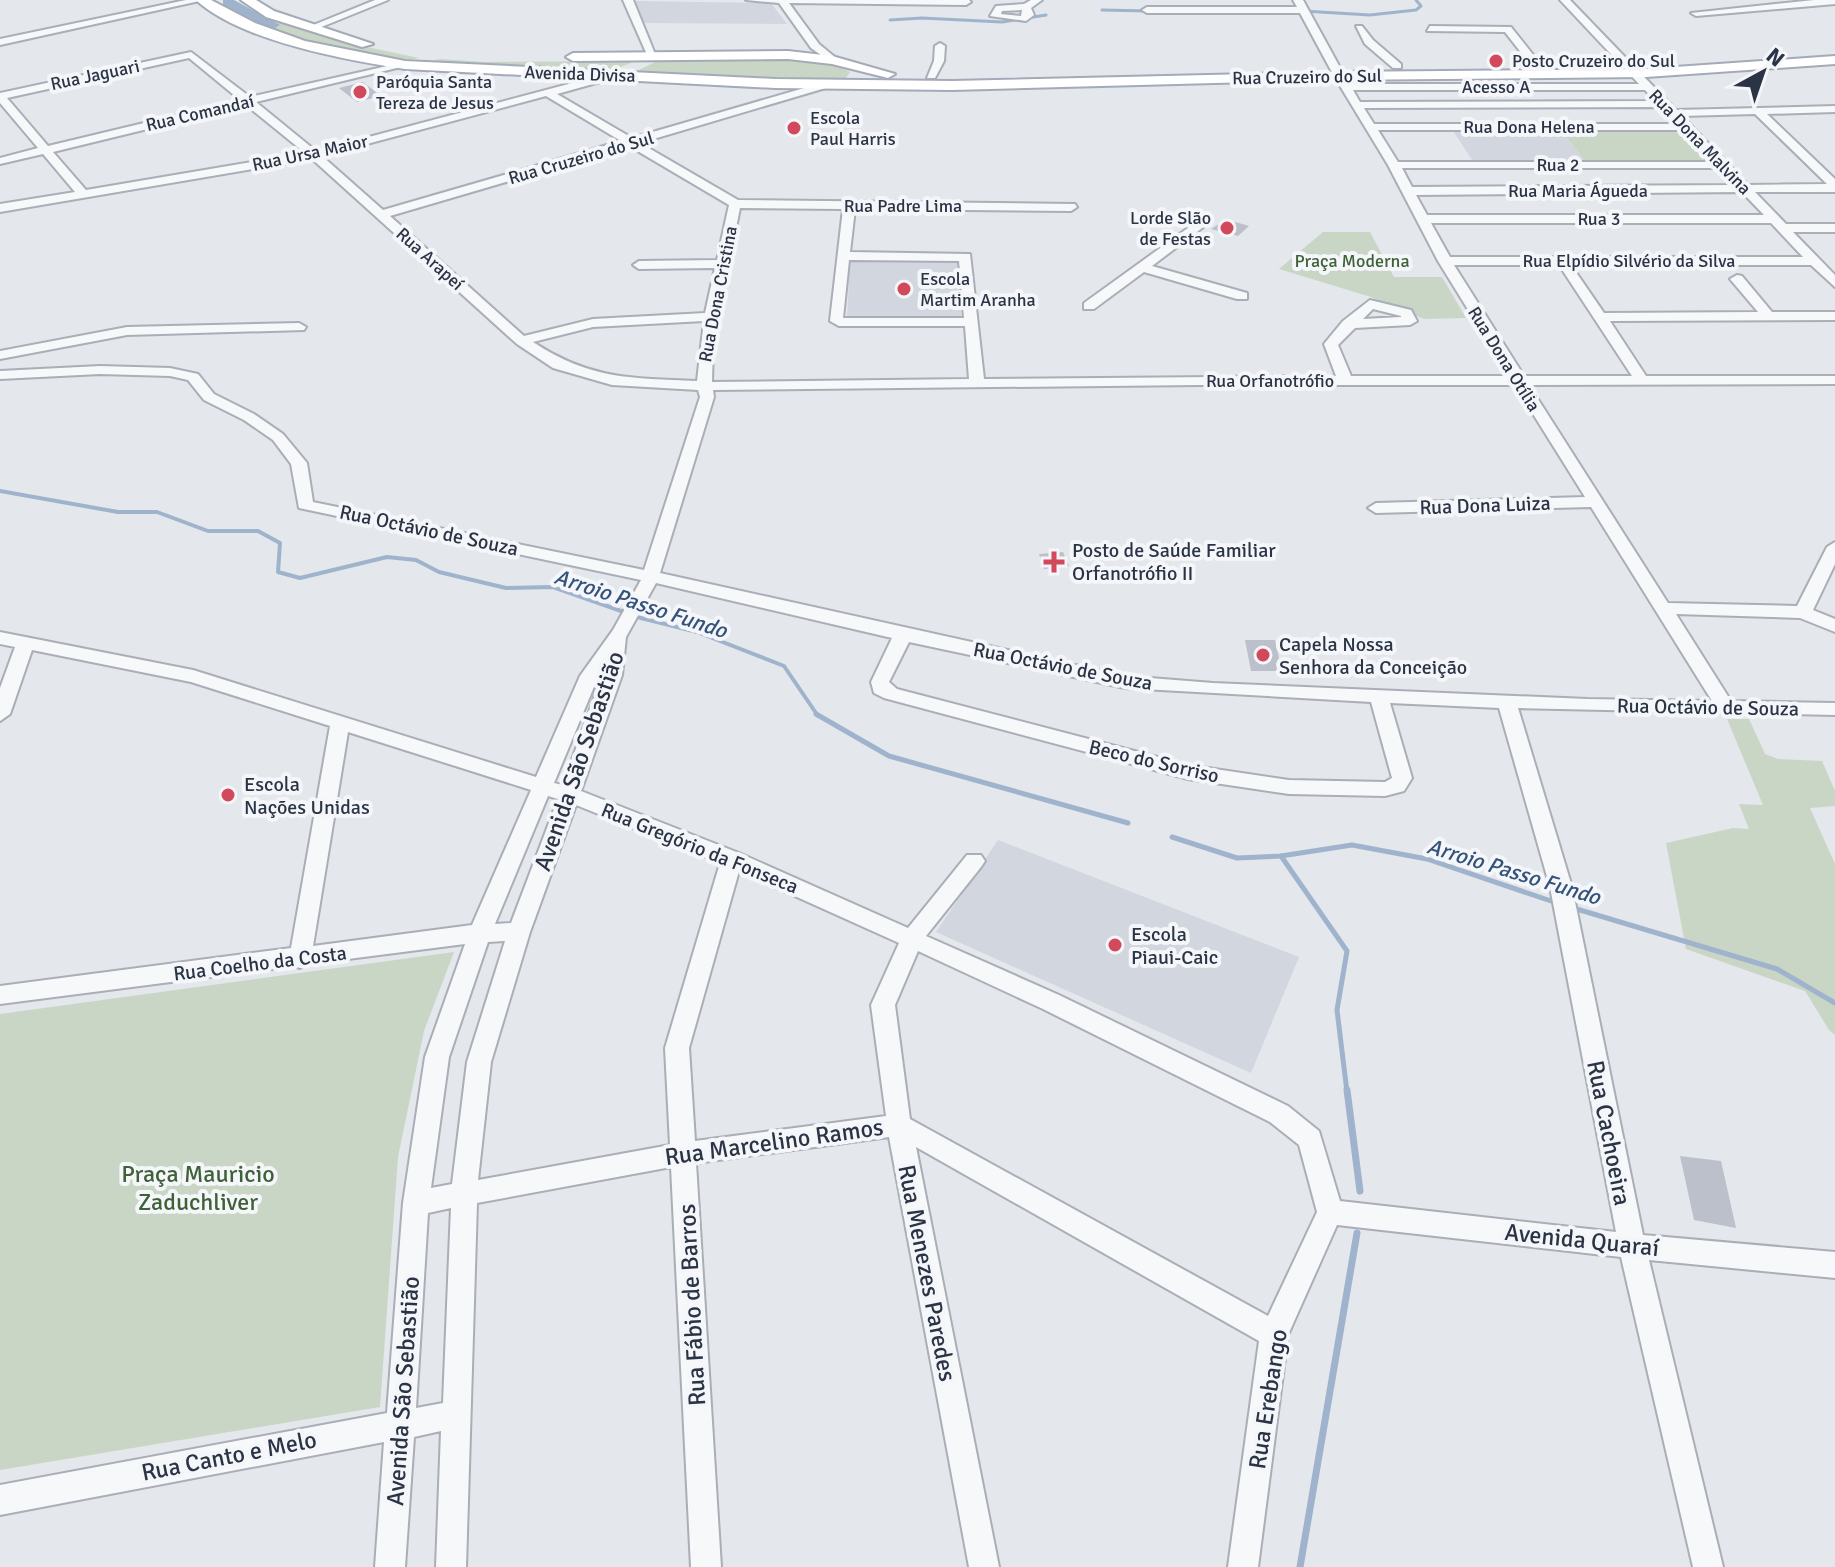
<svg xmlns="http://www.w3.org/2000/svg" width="1835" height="1567" font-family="Signika,sans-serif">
<rect width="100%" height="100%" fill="#e4e7ec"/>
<!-- built -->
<g fill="#d2d6de">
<path d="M635 1 771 3 787 24 643 23Z"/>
<path d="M1452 129H1560L1587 163H1474Z"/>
<path d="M850 260H958L961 317H847Z"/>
<path d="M998 840 1299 957 1251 1073 936 932Z"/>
</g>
<!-- green -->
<g fill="#c9d6c5">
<path d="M213 0 271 26 276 24 261 19 230 0 260 15 343 42 419 58C400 62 383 57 364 54 309 45 261 30 213 0Z"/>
<path d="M440 59 484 62 636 61 610 71 425 63Z"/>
<path d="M661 59C710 59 809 49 850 72L846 78 826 82 635 72Z"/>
<path d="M1560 129 1682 130 1714 164 1587 163Z"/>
<path d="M1323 232H1370L1394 277H1442L1466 318 1424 319 1371 297 1279 269Z"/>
<path d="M1727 719H1749L1765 754 1778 759 1822 761 1835 791V806L1810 808 1835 864V1035L1829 1030 1805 991 1686 949 1666 843 1733 828 1749 829 1739 804 1763 805Z"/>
<path d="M454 952 424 1031 398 1157 380 1407 0 1470V1014Z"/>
</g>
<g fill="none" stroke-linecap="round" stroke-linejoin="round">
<!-- stream-far3 -->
<g stroke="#9fb4cc" stroke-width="3">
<path d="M1102 10 1149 11"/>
<path d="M1303 11 1370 15 1416 10 1421 6 1416 0"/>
<path d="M890 20 922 18 1002 22 1046 15"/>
</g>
<!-- stream-far2 -->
<path stroke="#9fb4cc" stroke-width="4" d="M0 491 118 512H157L208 531H258L280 543 278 572 300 578 387 557 416 560 439 572 506 588 553 587 641 618 697 632 784 666 818 716"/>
<!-- stream-far1 -->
<g stroke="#9fb4cc" stroke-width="5">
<path d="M816 714 889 756 1128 823"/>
<path d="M1172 837 1237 858 1281 856 1352 845 1427 859 1557 903"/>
<path d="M1281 856 1347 951 1337 1010 1347 1092"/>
<path d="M1570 907 1777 969 1835 1003"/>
</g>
<!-- stream -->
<g stroke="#9fb4cc" stroke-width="7">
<path d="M1347 1090 1360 1191"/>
<path d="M1300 1567 1357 1233"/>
</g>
<!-- river -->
<path fill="#9fb4cc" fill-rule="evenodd" d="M223 0H234L280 25 273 29 252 22 223 5Z"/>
</g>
<!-- building -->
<g fill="#bbc0ca">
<path d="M363 82 381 96 357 102 339 88Z"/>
<path d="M1225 220 1239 223 1249 226 1238 236 1211 229Z"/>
<path d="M1063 552 1069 566 1044 569 1039 554Z"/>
<path d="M1245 640H1275L1282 671H1251Z"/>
<path d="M1680 1156 1721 1161 1736 1228 1694 1220Z"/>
</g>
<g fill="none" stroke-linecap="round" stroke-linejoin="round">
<!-- minor casing -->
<g stroke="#a9aeb7" stroke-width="4">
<g id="minor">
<path d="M186 0H204L0 45V39Z"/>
<path d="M375 0H388L314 30 306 28Z"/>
<path d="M623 0H633L657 59 648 57Z"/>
<path d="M746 0H969L971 2 966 5 789 3 819 44 836 58 837 60 832 63 811 48 779 3Z"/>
<path d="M1031 0H1042L1031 8 1034 15 1026 21 990 16 996 6 1024 4ZM1022 10 1021 16 1001 14 1002 11Z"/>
<path d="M1293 0H1303L1349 84H1639L1560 0H1570L1676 110 1835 106V112L1767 114 1835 179V192H1755L1786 224H1835V232H1793L1835 275V287L1811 265H1571L1604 313 1758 312 1730 279 1737 275 1742 276 1772 312H1835V320L1610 321 1646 376H1835V384L1529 385 1668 603 1797 606 1827 547 1835 542V564L1813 610 1835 619V632L1800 618 1676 614 1731 701 1835 703V715L1518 708 1572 887 1643 1235 1835 1252V1278L1649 1260 1723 1567H1693L1621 1257 1337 1225 1288 1335 1258 1567H1228L1259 1341 916 1147 999 1567H969L889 1137 696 1163 721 1567H691L671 1167 477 1203 466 1567H436L441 1431 414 1437 405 1567H375L384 1442 0 1515V1485L387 1413 403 1203 425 1057 465 944 309 964 300 968 294 966 0 1004V986L291 948 330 726 191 682 32 650 10 714 0 721V688L15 647 0 644V632L193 670 536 777 580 676 613 630 641 580 299 508 291 464 273 440 244 420 204 400 188 380 170 376 100 374 0 379V371L100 366 170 368 198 374 214 394 254 414 283 434 307 463 313 502 644 570 700 397 698 390 612 385 553 368 517 344 312 159 0 212V204L75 192 43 154 0 164V158L38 148 0 103V93L191 52 250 97 405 62V66L256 102 316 151 614 72 618 73V77L557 94 632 138 825 82 830 85 829 87 640 143 738 200 1075 204 1077 207 1071 211 855 209 850 252 970 254 984 379 1336 376 1324 344 1343 321 1370 300 1411 310 1417 321 1410 325 1355 328 1338 345 1351 376H1509L1438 261 1388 165 1334 76 1300 13H1147L1142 10 1147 7H1297ZM189 58 240 100 48 146 7 98ZM1353 90H1645L1655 101 1360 102ZM546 96 621 141 383 210 322 156ZM246 105 305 153 86 190 53 152ZM1661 107 1677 124H1374L1364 108ZM1755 114 1827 184 1748 185 1682 116ZM1378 130H1683L1713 162H1398ZM629 146 729 205 717 260 639 261 633 265 639 269 715 268 705 313 593 319 524 336 390 216ZM1402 168H1719L1735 185 1412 187ZM1742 192 1764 215H1427L1416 195ZM740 208 843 209 830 321 839 326H965L969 379 712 382 713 342ZM1431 223H1771L1803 257H1450ZM849 260 959 261 964 318H843ZM1454 265H1565L1561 268 1632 376H1524ZM1373 309 1401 316V317L1363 319ZM704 321 697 381C631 378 591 380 533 342L593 327ZM1199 385H1515L1585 497 1376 503 1368 508 1376 513 1591 507 1712 701 1587 699 1213 683 1125 676 660 573 714 397 713 390ZM656 583 892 638 871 682 874 693 884 698 1188 779 1289 794 1385 796 1404 791 1412 778 1390 703 1499 708 1550 887 1616 1232 1340 1201 1319 1131 1288 1106 1059 995 926 936 981 867 985 861 981 855H967L908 928 739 853 581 791 622 675 626 637ZM909 642 1125 688 1371 702 1392 778 1385 782 1289 780 1188 765 897 689 889 682ZM605 667 563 785 554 783 598 677ZM348 732 531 790 472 925 313 946ZM548 796 558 799 511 923 495 924ZM576 805 720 863 665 1048 670 1145 478 1180 491 1062 530 932ZM739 871 899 943 871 1005 886 1116 695 1141 689 1048ZM505 941 467 1062 452 1184 431 1188 449 1057 488 942ZM918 951 1043 1009 1270 1122 1299 1145 1317 1212 1268 1316 910 1119 895 1005ZM451 1208 443 1403 416 1408 428 1213Z"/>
<path d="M1814 0H1835V4L1696 16 1691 13Z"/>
<path d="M1356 26H1362L1373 40 1401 64V68H1393L1365 44Z"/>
<path d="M1430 26 1511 27 1542 66 1533 68 1505 32 1427 31Z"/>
<path d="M940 43 945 46 944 61 935 78H927L934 61 935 46Z"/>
<path d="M1206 215 1210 216V222L1152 266 1247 293V299H1237L1144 272 1094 309H1084V303Z"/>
<path d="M299 323 306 327 304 330 127 335 0 359V351L127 327Z"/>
</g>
</g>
<!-- major casing -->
<g stroke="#a3abb8" stroke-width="4">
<g id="major">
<path d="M196 0H211L255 23 305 41 405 61 775 79 952 81 1331 72 1646 69 1835 56V64L1646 77 1331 80 952 90 775 88 405 69C345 60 241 41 196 0Z"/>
<path d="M241 0H256L274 11 373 44 362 47 266 17Z"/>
<path d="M788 51 832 56 895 74 888 78 832 64 788 59 573 61 566 57 573 53Z"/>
</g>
</g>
<!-- minor -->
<use href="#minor" fill="#f7f8fa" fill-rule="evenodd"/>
<!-- major -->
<use href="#major" fill="#fff" fill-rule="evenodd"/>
</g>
<!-- markers -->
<g fill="#d1495b" stroke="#f4f6f9" stroke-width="3">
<circle cx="1496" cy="61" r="8"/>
<circle cx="360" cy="92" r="8"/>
<circle cx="794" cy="128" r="8"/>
<circle cx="1227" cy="228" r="8"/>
<circle cx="904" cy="289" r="8"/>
<path d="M1050 550h8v8h8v8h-8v8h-8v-8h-8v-8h8z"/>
<circle cx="1263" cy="655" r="8"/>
<circle cx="228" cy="795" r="8"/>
<circle cx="1115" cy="945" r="8"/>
</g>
<g text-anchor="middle" stroke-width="8" stroke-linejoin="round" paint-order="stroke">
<!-- far-poi labels -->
<g font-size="18" fill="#2b3445" stroke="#f4f6f9" text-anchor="start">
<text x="1512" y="67">Posto Cruzeiro do Sul</text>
<text x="376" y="88">Paróquia Santa<tspan x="376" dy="21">Tereza de Jesus</tspan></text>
<text x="810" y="124">Escola<tspan x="810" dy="21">Paul Harris</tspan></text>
<text x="1211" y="224" text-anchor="end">Lorde Slão<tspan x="1211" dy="21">de Festas</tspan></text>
<text x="920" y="285">Escola<tspan x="920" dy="21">Martim Aranha</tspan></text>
</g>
<!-- far-street labels -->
<g font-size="18" fill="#2b3445" stroke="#f4f6f9">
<text transform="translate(580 74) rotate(2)" y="6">Avenida Divisa</text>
<text transform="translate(95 75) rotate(-12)" y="6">Rua Jaguari</text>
<text transform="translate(1307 77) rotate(-1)" y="6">Rua Cruzeiro do Sul</text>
<text x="1496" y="93">Acesso A</text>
<text transform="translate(200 113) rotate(-13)" y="6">Rua Comandaí</text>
<text x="1529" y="133">Rua Dona Helena</text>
<text transform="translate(1700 142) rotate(46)" y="6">Rua Dona Malvina</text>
<text transform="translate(310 153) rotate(-12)" y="6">Rua Ursa Maior</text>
<text transform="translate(581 158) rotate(-16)" y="6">Rua Cruzeiro do Sul</text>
<text x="1558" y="171">Rua 2</text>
<text x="1578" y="197">Rua Maria Águeda</text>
<text x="903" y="212">Rua Padre Lima</text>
<text x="1599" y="225">Rua 3</text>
<text transform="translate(430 259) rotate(42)" y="6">Rua Arapeí</text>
<text x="1629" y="267">Rua Elpídio Silvério da Silva</text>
<text transform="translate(718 294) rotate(-79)" y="6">Rua Dona Cristina</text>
<text transform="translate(1504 359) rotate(58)" y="6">Rua Dona Otília</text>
<text x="1270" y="387">Rua Orfanotrófio</text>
</g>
<!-- far-park labels -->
<g font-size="18" fill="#3f6138" stroke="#f4f6f9">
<text x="1352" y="267">Praça Moderna</text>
</g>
<!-- street labels -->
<g font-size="20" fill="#2b3445" stroke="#f4f6f9">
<text transform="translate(1485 505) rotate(-2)" y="7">Rua Dona Luiza</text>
<text transform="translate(429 530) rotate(12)" y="7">Rua Octávio de Souza</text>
<text transform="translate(1063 666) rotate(11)" y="7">Rua Octávio de Souza</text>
<text transform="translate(1708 707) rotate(1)" y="7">Rua Octávio de Souza</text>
<text transform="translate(1154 761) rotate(13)" y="7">Beco do Sorriso</text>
<text transform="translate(700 848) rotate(22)" y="7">Rua Gregório da Fonseca</text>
<text transform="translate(260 963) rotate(-7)" y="7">Rua Coelho da Costa</text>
</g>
<!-- poi labels -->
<g font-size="20" fill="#2b3445" stroke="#f4f6f9" text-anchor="start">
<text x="1072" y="557">Posto de Saúde Familiar<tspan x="1072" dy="23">Orfanotrófio II</tspan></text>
<text x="1279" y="651">Capela Nossa<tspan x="1279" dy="23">Senhora da Conceição</tspan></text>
<text x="244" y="791">Escola<tspan x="244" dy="23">Nações Unidas</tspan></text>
<text x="1131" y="941">Escola<tspan x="1131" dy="23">Piaui-Caic</tspan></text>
</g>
<!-- water labels -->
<g font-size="22" font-style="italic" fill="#34527a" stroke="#f4f6f9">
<text transform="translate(641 603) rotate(18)" y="8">Arroio Passo Fundo</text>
<text transform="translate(1514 871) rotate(17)" y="8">Arroio Passo Fundo</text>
</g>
<!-- near-street labels -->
<g font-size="24" fill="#2b3445" stroke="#f4f6f9">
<text transform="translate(579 761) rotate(-71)" y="8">Avenida São Sebastião</text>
<text transform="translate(1609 1133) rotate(79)" y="8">Rua Cachoeira</text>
<text transform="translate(774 1142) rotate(-8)" y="8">Rua Marcelino Ramos</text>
<text transform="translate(1582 1240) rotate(6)" y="8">Avenida Quaraí</text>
<text transform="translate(927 1273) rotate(79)" y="8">Rua Menezes Paredes</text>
<text transform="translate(692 1305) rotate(-93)" y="8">Rua Fábio de Barros</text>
<text transform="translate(403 1391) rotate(-86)" y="8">Avenida São Sebastião</text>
<text transform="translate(1268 1399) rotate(-81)" y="8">Rua Erebango</text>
<text transform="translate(229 1456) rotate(-11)" y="8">Rua Canto e Melo</text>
</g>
<!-- near-park labels -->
<g font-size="24" fill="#3f6138" stroke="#f4f6f9">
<text x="198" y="1182">Praça Mauricio<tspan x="198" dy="28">Zaduchliver</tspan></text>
</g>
</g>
<!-- north arrow -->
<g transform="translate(1763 72) rotate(40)" stroke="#f4f6f9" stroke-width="6" paint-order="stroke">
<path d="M0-6L14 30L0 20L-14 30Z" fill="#2b3445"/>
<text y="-12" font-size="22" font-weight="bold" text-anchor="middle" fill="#2b3445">N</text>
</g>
</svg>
